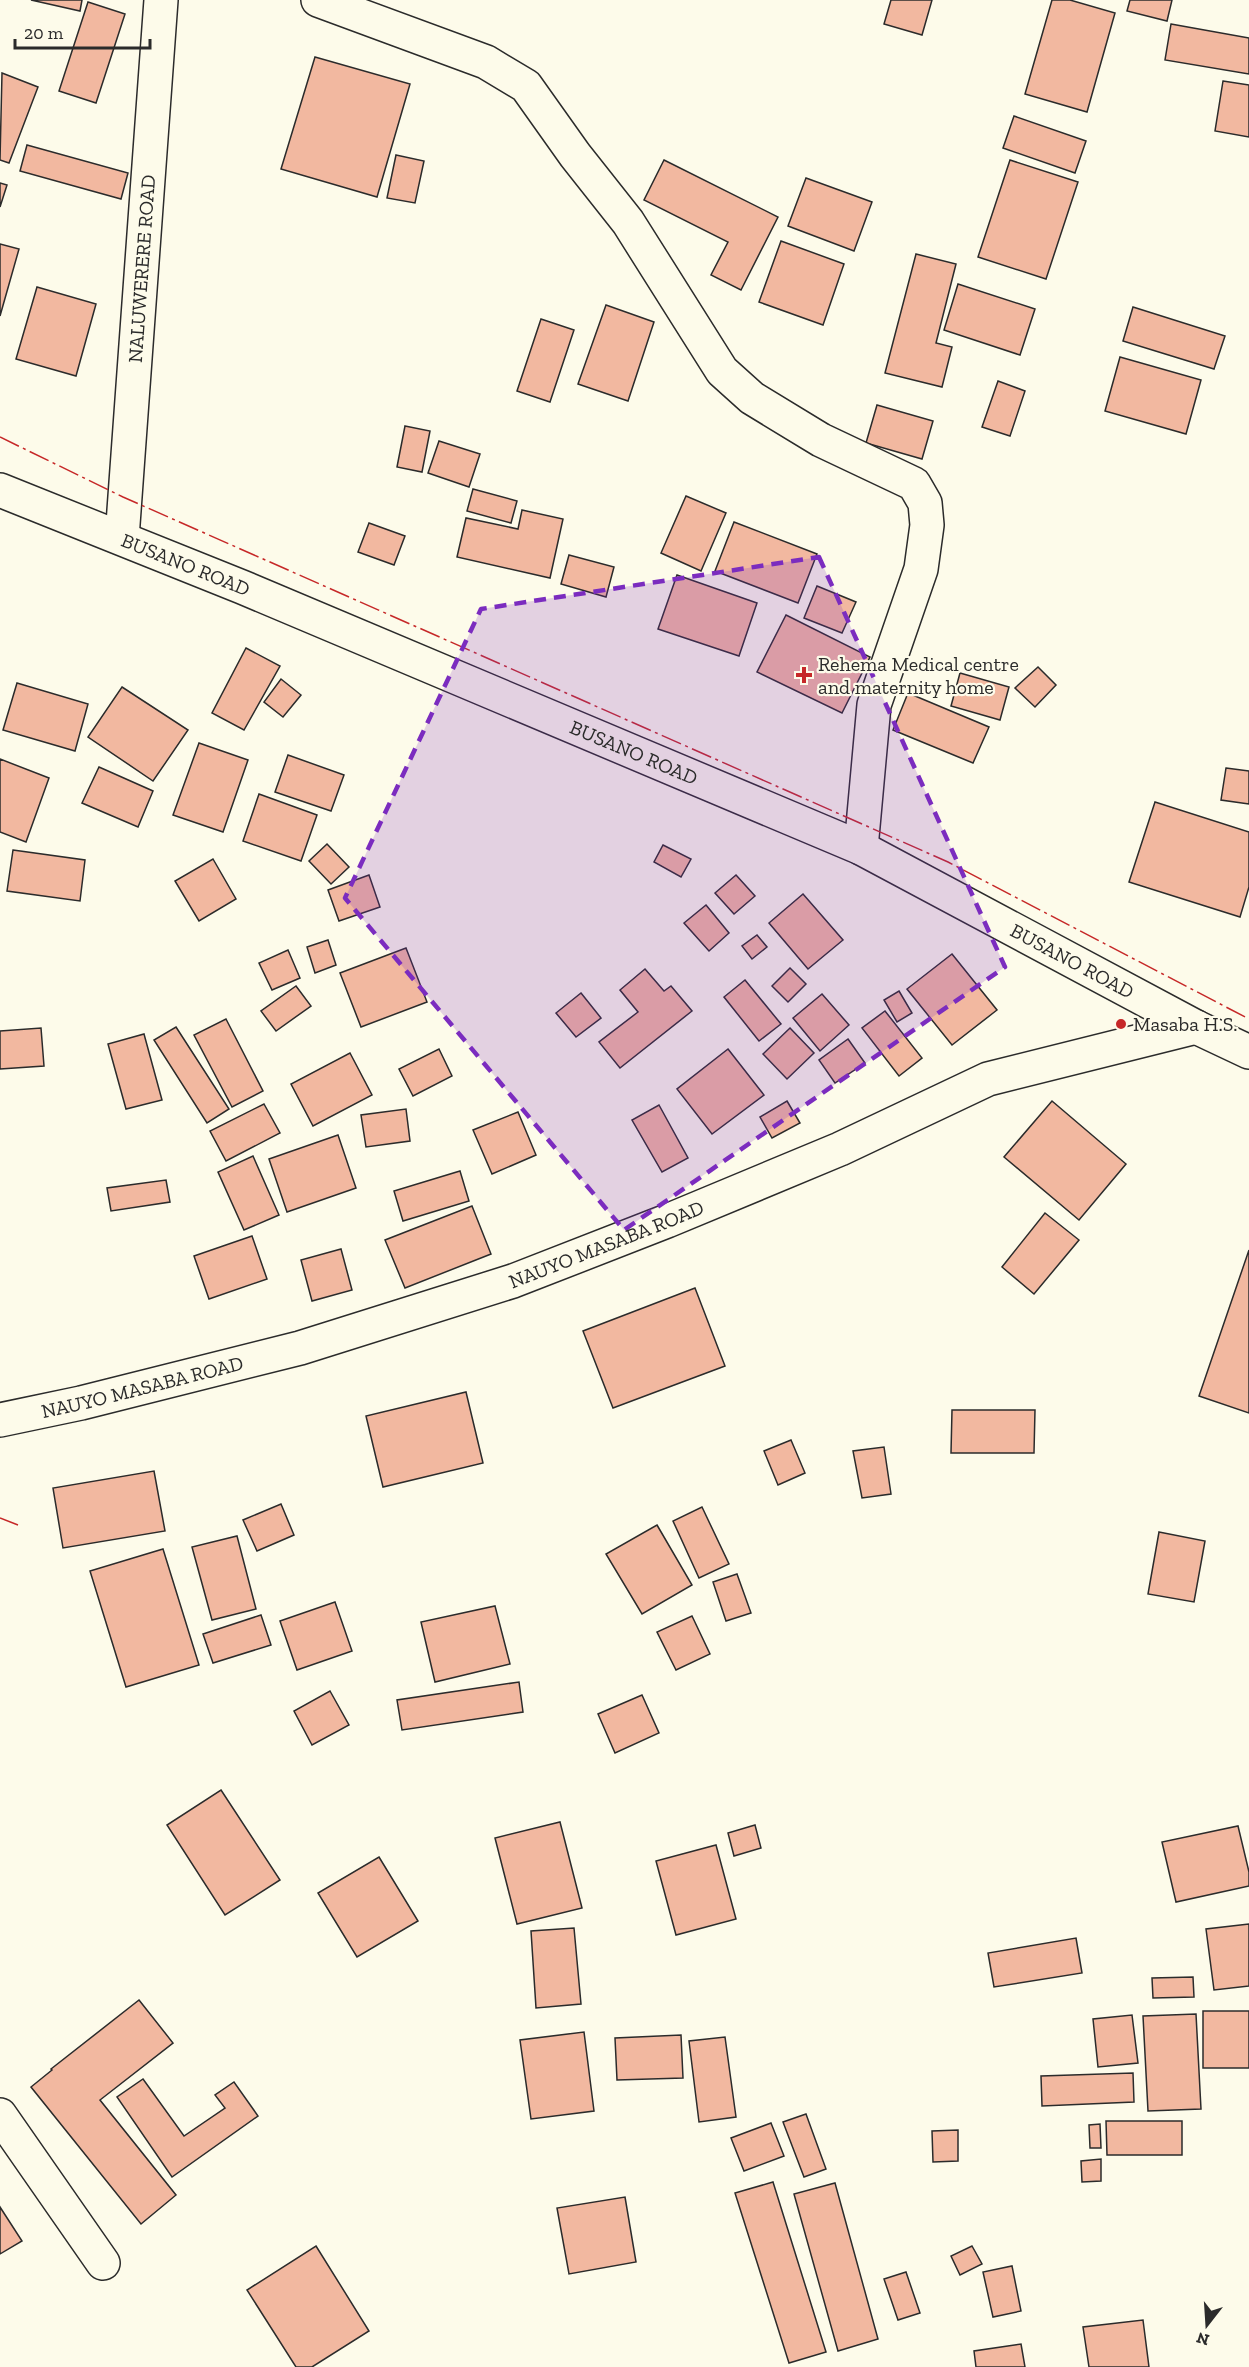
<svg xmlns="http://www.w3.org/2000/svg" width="1249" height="2367" font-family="'Zilla Slab',serif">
<rect width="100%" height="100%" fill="#fdfbea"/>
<!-- building -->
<g fill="#f2b8a0" stroke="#2b2b2b" stroke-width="1.5">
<path d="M31 0H82L80 11Z"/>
<path d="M891 0H932L922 35 884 24Z"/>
<path d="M1052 0H1070L1115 13 1087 112 1025 94Z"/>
<path d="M1130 0H1172L1167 21 1127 11Z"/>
<path d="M88 2 125 14 96 103 59 91Z"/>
<path d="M1171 24 1249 38V74L1165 60Z"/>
<path d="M315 57 410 84 377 197 281 169Z"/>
<path d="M2 73 38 87 9 163 0 160Z"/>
<path d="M1223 81 1249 85V137L1215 131Z"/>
<path d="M1014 116 1086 141 1075 173 1003 148Z"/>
<path d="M27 145 128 173 121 199 20 171Z"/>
<path d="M396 155 424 161 415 203 387 198Z"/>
<path d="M664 160 778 217 741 290 711 275 728 242 644 200Z"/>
<path d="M1010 160 1078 182 1046 279 978 257Z"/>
<path d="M806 178 872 202 854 251 788 226Z"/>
<path d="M0 183 7 185 0 207Z"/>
<path d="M781 241 844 264 823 325 759 302Z"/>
<path d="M0 244 19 249 0 316Z"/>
<path d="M916 254 956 264 936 343 952 347 942 387 885 373Z"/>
<path d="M958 284 1035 309 1020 355 944 330Z"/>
<path d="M37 287 96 304 76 376 16 359Z"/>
<path d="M606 305 654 322 628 401 578 384Z"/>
<path d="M1133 307 1225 336 1214 369 1123 341Z"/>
<path d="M541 319 574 330 550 402 517 391Z"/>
<path d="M1120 357 1201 380 1186 434 1105 411Z"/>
<path d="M998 381 1025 391 1010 436 982 427Z"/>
<path d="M877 405 933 421 922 459 866 443Z"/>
<path d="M405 426 430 431 422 472 397 467Z"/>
<path d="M439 441 480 454 469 487 428 473Z"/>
<path d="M473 489 517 501 511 523 467 511Z"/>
<path d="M686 496 726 513 701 571 661 553Z"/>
<path d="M522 510 563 519 550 578 457 557 466 518 518 529Z"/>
<path d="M734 522 817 554 798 603 715 571Z"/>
<path d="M369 523 405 536 394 565 358 552Z"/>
<path d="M569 555 614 567 606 597 561 584Z"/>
<path d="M677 575 757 603 739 656 658 629Z"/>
<path d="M817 586 856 602 842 633 804 618Z"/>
<path d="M786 615 870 657 842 713 757 672Z"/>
<path d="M246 648 280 666 244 730 212 713Z"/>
<path d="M1038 667 1056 685 1035 707 1015 688Z"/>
<path d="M960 673 1009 687 1000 720 951 706Z"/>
<path d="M281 679 301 695 283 717 264 702Z"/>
<path d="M17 683 88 704 75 751 3 730Z"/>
<path d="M122 687 188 730 153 781 88 737Z"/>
<path d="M908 693 989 727 973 763 893 730Z"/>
<path d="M199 743 248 760 223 832 173 815Z"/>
<path d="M288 755 344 775 331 811 275 792Z"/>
<path d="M0 759 49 778 26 842 0 832Z"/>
<path d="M99 767 153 791 138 827 82 803Z"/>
<path d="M1226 768 1249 771V804L1221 800Z"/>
<path d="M259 794 317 815 301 861 243 841Z"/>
<path d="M1155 802 1249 832V887L1240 917 1129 882Z"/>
<path d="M327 844 349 867 331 884 309 861Z"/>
<path d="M663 845 691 859 681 877 654 862Z"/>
<path d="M13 850 85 860 80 901 7 891Z"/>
<path d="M213 859 236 899 199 921 175 881Z"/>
<path d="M369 875 380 907 339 921 328 890Z"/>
<path d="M736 875 755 896 734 914 715 893Z"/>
<path d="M803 894 843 940 808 969 769 923Z"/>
<path d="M706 905 729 933 709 951 684 923Z"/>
<path d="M757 935 767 947 752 959 742 946Z"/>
<path d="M328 940 336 965 315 973 307 947Z"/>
<path d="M406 948 427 1002 361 1027 340 973Z"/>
<path d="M288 950 300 978 272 990 259 963Z"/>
<path d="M952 954 997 1010 952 1045 907 989Z"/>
<path d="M790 968 806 984 788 1002 772 986Z"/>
<path d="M645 969 664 991 671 986 692 1011 620 1068 599 1042 638 1012 620 990Z"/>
<path d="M745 980 781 1024 759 1041 724 997Z"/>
<path d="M296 986 311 1006 276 1031 261 1011Z"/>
<path d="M899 991 912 1013 897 1022 884 1000Z"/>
<path d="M581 993 601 1018 576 1037 556 1013Z"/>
<path d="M822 994 849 1025 820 1051 793 1018Z"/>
<path d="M885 1011 922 1058 899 1076 862 1028Z"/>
<path d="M226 1019 263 1091 232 1107 194 1035Z"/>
<path d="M176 1027 229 1109 207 1123 154 1040Z"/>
<path d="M41 1028 44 1066 0 1069V1031Z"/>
<path d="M790 1028 814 1053 787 1079 763 1054Z"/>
<path d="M144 1034 162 1100 126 1109 108 1044Z"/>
<path d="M848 1039 865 1063 835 1083 819 1060Z"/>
<path d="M439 1049 452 1076 413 1096 399 1069Z"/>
<path d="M728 1049 764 1095 712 1134 677 1089Z"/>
<path d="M350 1053 372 1095 313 1126 291 1084Z"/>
<path d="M787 1101 800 1123 772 1138 760 1117Z"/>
<path d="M1052 1101 1126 1164 1079 1220 1004 1157Z"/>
<path d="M264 1104 280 1133 226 1161 210 1131Z"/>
<path d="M659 1105 688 1158 662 1172 632 1120Z"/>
<path d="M406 1109 410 1141 366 1147 361 1115Z"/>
<path d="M518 1112 536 1155 492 1174 473 1130Z"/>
<path d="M338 1135 356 1188 287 1212 269 1159Z"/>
<path d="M253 1156 279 1215 244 1230 218 1172Z"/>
<path d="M460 1171 469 1201 403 1221 394 1191Z"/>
<path d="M166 1180 170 1202 111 1211 107 1188Z"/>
<path d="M472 1206 491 1254 405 1288 385 1240Z"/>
<path d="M1045 1213 1079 1240 1034 1294 1002 1267Z"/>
<path d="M252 1236 267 1279 209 1299 194 1256Z"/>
<path d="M341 1249 352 1290 312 1301 301 1260Z"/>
<path d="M1249 1250V1413L1199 1396Z"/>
<path d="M695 1288 725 1366 613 1408 583 1331Z"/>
<path d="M466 1392 483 1463 383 1487 366 1416Z"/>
<path d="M952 1410H1035L1034 1453H951Z"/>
<path d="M791 1440 805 1473 778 1485 764 1451Z"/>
<path d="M884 1447 891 1494 862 1498 853 1451Z"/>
<path d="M154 1471 165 1531 63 1548 53 1488Z"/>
<path d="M281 1504 294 1535 257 1551 243 1520Z"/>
<path d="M702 1507 729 1564 699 1578 673 1521Z"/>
<path d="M657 1525 692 1585 642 1614 606 1554Z"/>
<path d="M1159 1532 1205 1541 1194 1602 1148 1594Z"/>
<path d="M237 1536 256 1609 212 1620 192 1547Z"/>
<path d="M163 1549 199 1665 126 1687 90 1571Z"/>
<path d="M737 1574 751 1613 726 1621 713 1582Z"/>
<path d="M335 1602 352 1651 297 1670 280 1621Z"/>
<path d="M495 1606 510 1664 435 1682 421 1622Z"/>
<path d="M261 1615 271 1645 213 1663 203 1634Z"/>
<path d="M692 1616 710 1654 676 1670 657 1632Z"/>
<path d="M519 1682 523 1712 402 1730 397 1700Z"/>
<path d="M330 1691 349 1725 312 1745 294 1711Z"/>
<path d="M642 1695 659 1733 615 1753 598 1714Z"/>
<path d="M221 1790 280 1880 225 1915 167 1825Z"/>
<path d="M560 1822 582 1908 517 1924 495 1838Z"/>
<path d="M755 1825 761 1848 734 1856 728 1833Z"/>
<path d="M1238 1826 1249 1872V1886L1176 1902 1162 1842Z"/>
<path d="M716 1845 736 1919 676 1935 656 1861Z"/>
<path d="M379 1857 418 1921 357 1957 318 1893Z"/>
<path d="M1249 1924V1986L1214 1990 1206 1929Z"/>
<path d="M574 1928 581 2004 536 2008 531 1931Z"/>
<path d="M1076 1938 1082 1973 994 1987 988 1953Z"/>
<path d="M1193 1977 1194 1997 1153 1998 1152 1978Z"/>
<path d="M139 2000 173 2043 100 2100 176 2195 141 2224 31 2087 52 2070 51 2069Z"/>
<rect x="1203" y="2011" width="46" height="57"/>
<path d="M1196 2014 1201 2109 1148 2111 1143 2016Z"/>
<path d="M1132 2015 1138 2063 1098 2067 1093 2019Z"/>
<path d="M584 2032 594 2111 531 2119 520 2040Z"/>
<path d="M681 2035 683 2078 617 2080 615 2038Z"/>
<path d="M725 2037 736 2117 699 2122 689 2041Z"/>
<path d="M1133 2073 1134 2102 1042 2106 1041 2076Z"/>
<path d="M143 2079 184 2136 225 2108 215 2095 234 2082 258 2116 172 2177 117 2097Z"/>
<path d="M806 2114 826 2169 804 2177 783 2122Z"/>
<path d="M1106 2121H1182V2155H1107Z"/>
<path d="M771 2123 784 2156 744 2171 731 2138Z"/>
<path d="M1100 2124 1101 2148H1090L1089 2125Z"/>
<path d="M958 2130V2161L933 2162 932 2131Z"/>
<path d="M1101 2159V2181L1082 2182 1081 2161Z"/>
<path d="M773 2182 826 2352 789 2363 735 2193Z"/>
<path d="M835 2183 878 2339 838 2351 794 2194Z"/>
<path d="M625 2197 636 2262 569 2274 557 2208Z"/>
<path d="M0 2207 22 2241 0 2254Z"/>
<path d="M316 2246 369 2331 312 2367H296L247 2290Z"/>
<path d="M972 2246 982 2264 960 2275 951 2256Z"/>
<path d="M1012 2266 1021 2311 993 2317 983 2272Z"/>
<path d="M906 2272 920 2313 898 2320 884 2279Z"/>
<path d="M1143 2320 1149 2367H1089L1083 2327Z"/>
<path d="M1021 2344 1025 2367H976L974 2351Z"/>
</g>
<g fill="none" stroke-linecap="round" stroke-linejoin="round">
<!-- minor casing -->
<g stroke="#2b2b2b" stroke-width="36">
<g id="minor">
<path d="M318 0 486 62 526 86 575 155 628 222 722 371 752 398 821 440 914 484 925 503 927 525 921 569 874 705 861 848"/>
<path id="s1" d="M0 490 242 587 861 848 1196 1027 1249 1052"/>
<path id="s2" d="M122 538 161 0"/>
<path id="s3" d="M0 1420 81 1403 300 1348 513 1281 667 1221 840 1149 988 1079 1196 1027"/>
<path d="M0 2115 103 2263"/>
</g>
</g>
<!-- minor -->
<use href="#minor" stroke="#fdfbea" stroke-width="33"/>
<!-- power -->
<g stroke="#c62828" stroke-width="1.5" stroke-dasharray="21 4.5 3 4.5" stroke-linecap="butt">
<path d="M0 437 123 497 948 862 1249 1019"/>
<path d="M0 1518 18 1525"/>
</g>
</g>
<!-- marked area -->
<path fill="#7b2cbf" fill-opacity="0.2" stroke="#7b2cbf" stroke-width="4.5" stroke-dasharray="12 8" stroke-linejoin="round" d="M819 557 1005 967 624 1230 345 898 481 609Z"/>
<!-- markers -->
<g fill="#c62828" stroke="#fdfbea" stroke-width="2">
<path d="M801 666h6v6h6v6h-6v6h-6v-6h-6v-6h6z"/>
<circle cx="1121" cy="1024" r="6"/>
</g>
<g text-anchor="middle" stroke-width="4.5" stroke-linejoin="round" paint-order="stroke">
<!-- street labels -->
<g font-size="20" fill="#2b2b2b" stroke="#fdfbea">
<text dy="7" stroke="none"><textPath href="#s2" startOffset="270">NALUWERERE ROAD</textPath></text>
<text dy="7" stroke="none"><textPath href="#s1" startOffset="200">BUSANO ROAD</textPath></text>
<text dy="7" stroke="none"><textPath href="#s1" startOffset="686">BUSANO ROAD</textPath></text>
<text dy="7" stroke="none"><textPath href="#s1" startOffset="1172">BUSANO ROAD</textPath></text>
<text dy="7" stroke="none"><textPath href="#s3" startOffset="632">NAUYO MASABA ROAD</textPath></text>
<text dy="7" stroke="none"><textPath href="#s3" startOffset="146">NAUYO MASABA ROAD</textPath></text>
</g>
<!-- poi labels -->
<g font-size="20" fill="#2b2b2b" stroke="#fdfbea" text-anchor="start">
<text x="818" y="671">Rehema Medical centre<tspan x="818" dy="23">and maternity home</tspan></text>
<text x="1133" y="1031">Masaba H.S.</text>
</g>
</g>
<!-- north arrow -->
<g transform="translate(1207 2325) rotate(197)" stroke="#fdfbea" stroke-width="4.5" paint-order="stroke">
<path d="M0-4.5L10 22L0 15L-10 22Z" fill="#2b2b2b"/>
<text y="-9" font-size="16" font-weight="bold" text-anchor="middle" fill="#2b2b2b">N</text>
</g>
<!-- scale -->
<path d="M15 39v9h135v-9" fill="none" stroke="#2b2b2b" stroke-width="3"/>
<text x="24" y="39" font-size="18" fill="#2b2b2b" stroke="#fdfbea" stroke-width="4.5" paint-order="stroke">20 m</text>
</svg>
